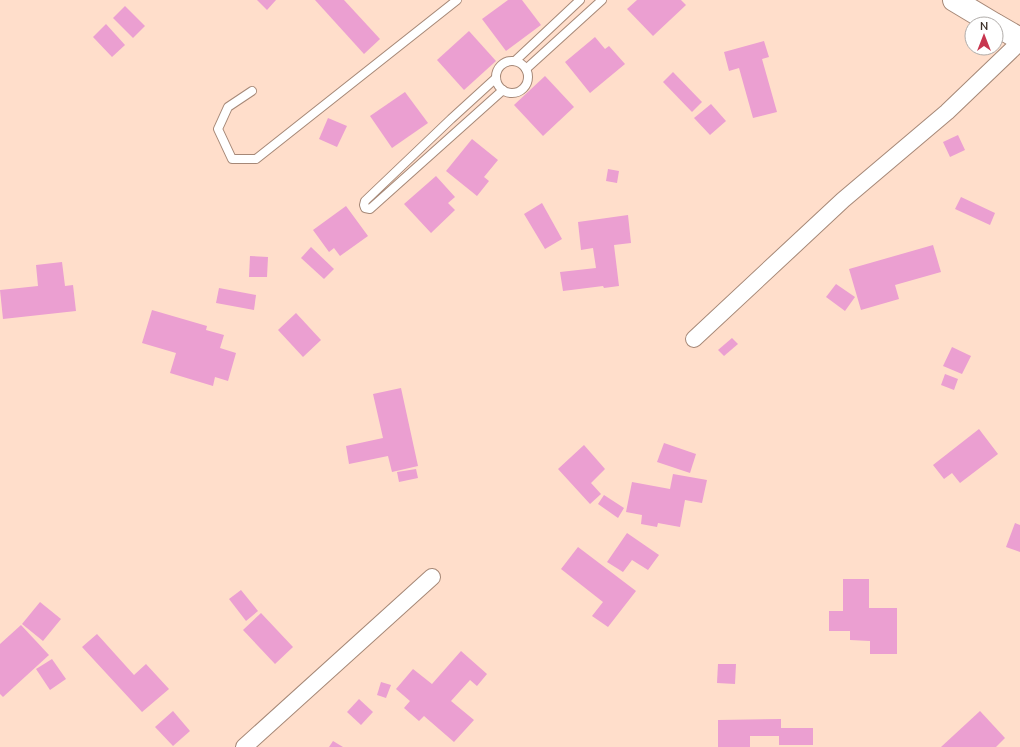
<svg xmlns="http://www.w3.org/2000/svg" width="1020" height="747" font-family="'Nunito Sans',sans-serif">
<rect width="100%" height="100%" fill="#ffdecb"/>
<!-- building -->
<g fill="#eb9fd1">
<path d="M257 0H276L267 10Z"/>
<path d="M315 0H344L380 39 364 54Z"/>
<path d="M508 0H522L541 25 506 51 482 19Z"/>
<path d="M637 0H681L686 5 653 36 627 9Z"/>
<path d="M125 6 145 26 133 38 113 18Z"/>
<path d="M106 24 125 45 112 57 93 37Z"/>
<path d="M469 31 496 61 464 90 437 60Z"/>
<path d="M595 37 605 49 609 46 625 64 590 93 565 62Z"/>
<path d="M764 41 769 57 762 59 777 112 753 118 739 68 729 71 724 52Z"/>
<path d="M673 72 702 102 692 112 663 82Z"/>
<path d="M545 76 574 107 543 136 514 105Z"/>
<path d="M405 92 428 123 392 148 370 116Z"/>
<path d="M711 104 726 121 710 135 694 118Z"/>
<path d="M328 118 347 126 337 147 319 139Z"/>
<path d="M958 135 965 150 950 157 943 142Z"/>
<path d="M472 139 498 160 484 177 489 181 477 196 446 171Z"/>
<path d="M608 169 619 171 617 183 606 181Z"/>
<path d="M436 176 455 197 448 203 455 210 431 233 404 204Z"/>
<path d="M961 197 995 213 990 225 955 209Z"/>
<path d="M542 203 562 239 545 249 524 214Z"/>
<path d="M346 206 368 236 340 256 334 248 329 252 313 230Z"/>
<path d="M628 215 631 243 614 245 619 286 604 288 603 286 563 291 560 272 596 268 593 248 581 250 578 222Z"/>
<path d="M933 245 941 272 895 285 899 299 861 310 849 269Z"/>
<path d="M311 247 334 269 324 279 301 258Z"/>
<path d="M250 256 268 257 267 277H249Z"/>
<path d="M62 262 65 286 73 285 76 311 3 319 0 290 38 286 36 265Z"/>
<path d="M836 284 855 297 845 311 826 297Z"/>
<path d="M219 288 256 295 254 310 216 303Z"/>
<path d="M152 310 207 326 206 330 224 335 220 348 236 353 228 381 215 377 213 386 170 373 176 353 142 343Z"/>
<path d="M296 313 321 340 303 357 278 330Z"/>
<path d="M732 338 738 344 724 356 718 350Z"/>
<path d="M952 347 971 356 962 374 943 366Z"/>
<path d="M945 374 958 379 954 390 941 385Z"/>
<path d="M401 388 418 466 392 472 388 456 349 464 346 446 383 438 373 394Z"/>
<path d="M979 429 998 454 960 483 952 473 944 479 933 465Z"/>
<path d="M664 443 696 454 690 473 657 462Z"/>
<path d="M584 445 605 469 591 483 601 494 590 504 558 469Z"/>
<path d="M416 469 418 478 399 482 397 472Z"/>
<path d="M673 474 707 480 702 503 685 500 680 527 658 523 657 527 641 524 642 515 626 512 632 482 670 489Z"/>
<path d="M604 495 624 508 618 518 598 504Z"/>
<path d="M1015 523 1020 525V552L1006 547Z"/>
<path d="M627 533 659 555 648 570 632 560 623 572 607 562Z"/>
<path d="M578 547 636 591 608 627 592 616 603 602 561 569Z"/>
<path d="M843 579H869V608H897V654H870V641L850 640V631H829V611H843Z"/>
<path d="M241 590 258 611 246 621 229 599Z"/>
<path d="M40 602 61 619 43 641 22 624Z"/>
<path d="M261 613 293 647 275 664 243 630Z"/>
<path d="M21 625 49 655 3 697 0 694V644Z"/>
<path d="M97 634 134 675 146 664 169 689 142 712 82 647Z"/>
<path d="M461 651 487 674 477 686 470 680 451 701 474 720 454 742 424 716 419 721 404 708 410 701 396 689 413 669 432 684Z"/>
<path d="M52 659 66 679 50 690 36 669Z"/>
<path d="M718 664H736L735 684 717 683Z"/>
<path d="M381 682 391 685 386 698 377 695Z"/>
<path d="M359 699 373 712 361 725 347 712Z"/>
<path d="M173 711 190 731 173 746 155 727Z"/>
<path d="M980 711 1005 738 996 747H941Z"/>
<path d="M781 719V728H813V745H779V736H750V747H718V720Z"/>
<path d="M333 741 343 747H329Z"/>
</g>
<g fill="none" stroke-linecap="round" stroke-linejoin="round">
<!-- lane casing -->
<g stroke="#a68877" stroke-width="10">
<g id="lane">
<path d="M515 61 580 0"/>
<circle cx="512" cy="77" r="16"/>
<path d="M526 69 602 0"/>
<path d="M496 78 451 119 365 201 364 205 365 208 370 209 503 90"/>
<path d="M252 91 228 107 218 129 232 159H256L457 0"/>
</g>
</g>
<!-- street casing -->
<g stroke="#a68877" stroke-width="18">
<g id="street">
<path d="M694 339 843 200 947 112 1020 42"/>
<path d="M244 747 432 577"/>
</g>
</g>
<!-- secondary casing -->
<g stroke="#a68877" stroke-width="24">
<g id="secondary">
<path d="M954 0 994 24"/>
<path d="M996 25 1020 39"/>
</g>
</g>
<!-- lane -->
<use href="#lane" stroke="#fff" stroke-width="8"/>
<!-- street -->
<use href="#street" stroke="#fff" stroke-width="16"/>
<!-- secondary -->
<use href="#secondary" stroke="#fff" stroke-width="22"/>
</g>
<!-- north arrow -->
<g transform="translate(984 36)"><circle r="19" fill="#ffffff" stroke="#b1adaa"/>
<path d="M0-3L7 15L0 10L-7 15Z" fill="#c7364f"/>
<text y="-6" font-size="11" font-weight="bold" text-anchor="middle" fill="#3d312a">N</text>
</g>
</svg>
